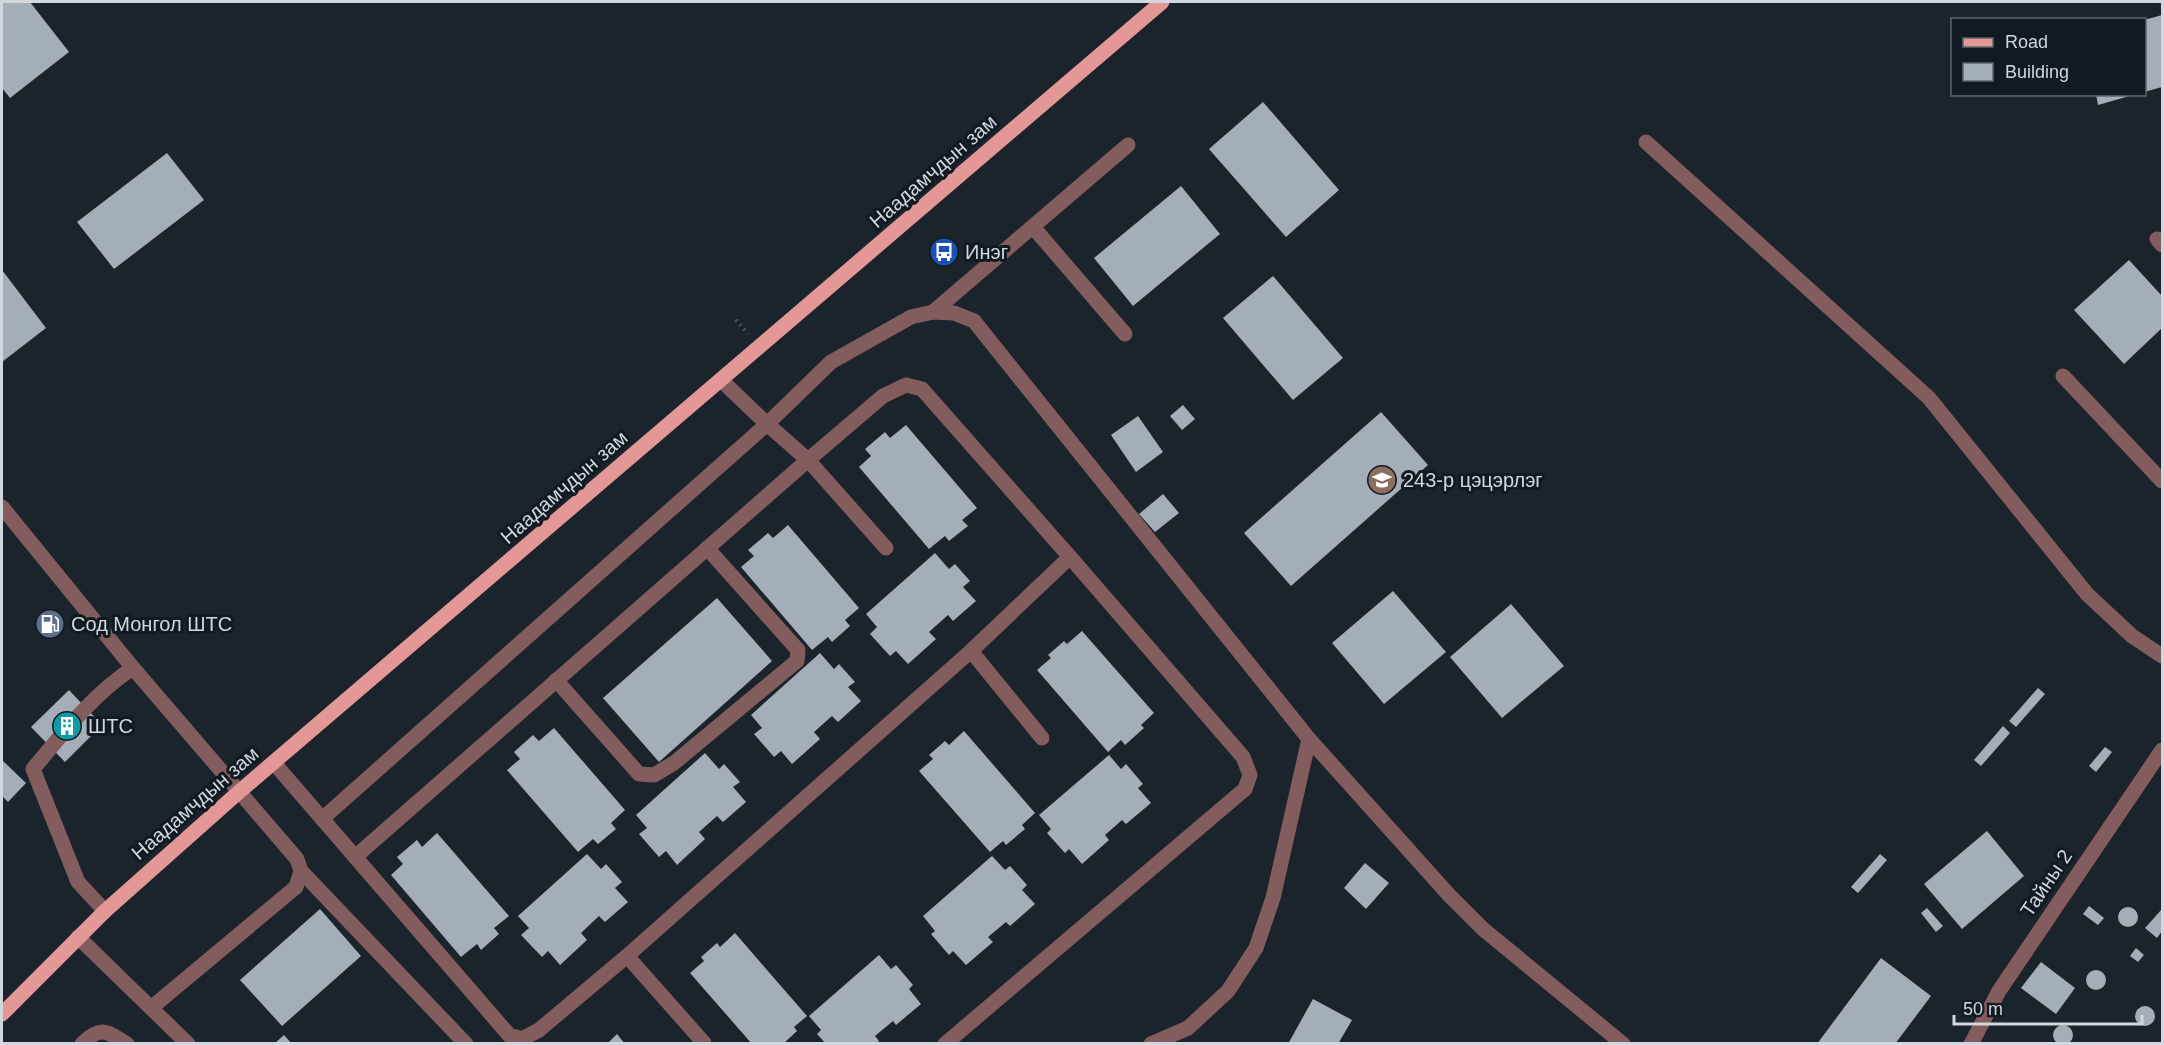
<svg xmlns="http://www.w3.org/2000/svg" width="2164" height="1045" font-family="Arial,sans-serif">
<rect width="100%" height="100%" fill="#1b232b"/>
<!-- building -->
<g fill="#a3aeb8">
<path d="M2 2H30L69 52 10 98 2 88Z"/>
<path d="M2162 15V87L2144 92V20Z"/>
<path d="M2096 94H2133V95L2098 105Z"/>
<path d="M1263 102 1339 190 1286 237 1209 149Z"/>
<path d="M167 153 204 200 114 269 77 222Z"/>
<path d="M1181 186 1220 234 1133 306 1094 258Z"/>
<path d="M2129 260 2162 296V328L2124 364 2074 310Z"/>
<path d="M2 270 46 328 2 362Z"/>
<path d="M1273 276 1343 358 1293 400 1223 318Z"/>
<path d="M1183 405 1195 419 1182 430 1170 416Z"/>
<path d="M1381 412 1428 465 1291 586 1244 533Z"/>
<path d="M1138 416 1163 452 1136 472 1111 435Z"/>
<path d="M906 425 977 508 962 520 968 526 949 541 945 536 929 549 859 467 871 456 865 449 885 432 890 438Z"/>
<path d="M1163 494 1179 513 1155 532 1139 514Z"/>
<path d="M788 525 859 608 845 620 850 626 832 642 828 637 812 650 741 567 754 556 748 550 768 533 773 538Z"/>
<path d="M935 553 949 569 955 564 970 581 963 587 976 601 953 621 948 615 929 632 936 639 908 664 896 651 890 656 870 634 877 627 866 614Z"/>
<path d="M1393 591 1446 652 1384 704 1332 643Z"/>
<path d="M717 598 772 661 659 762 603 698Z"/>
<path d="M1511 604 1564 666 1502 718 1450 657Z"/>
<path d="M1082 631 1154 713 1141 725 1144 728 1125 745 1121 740 1108 752 1037 670 1051 658 1048 655 1064 641 1067 644Z"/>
<path d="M820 653 834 669 839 664 855 682 848 687 861 701 838 722 832 716 814 732 820 739 792 764 781 751 774 757 754 734 762 728 751 715Z"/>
<path d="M2038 688 2045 694 2016 727 2009 721Z"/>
<path d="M69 690 102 725 65 762 31 727Z"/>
<path d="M2003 726 2010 733 1981 766 1974 760Z"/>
<path d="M554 728 625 810 611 823 616 829 598 844 593 839 578 852 507 770 520 759 514 752 533 735 539 741Z"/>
<path d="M964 731 1035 813 1022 825 1025 829 1006 845 1003 841 990 852 919 771 933 759 929 755 945 741 949 745Z"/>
<path d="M2105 747 2112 752 2096 772 2089 766Z"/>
<path d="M705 753 719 769 724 764 740 782 733 787 746 802 723 822 717 816 699 832 705 839 677 865 666 851 659 857 639 834 647 828 636 815Z"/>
<path d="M1109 755 1121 769 1126 764 1143 784 1138 788 1151 803 1126 824 1122 820 1105 835 1109 840 1082 864 1069 849 1065 853 1047 833 1051 829 1039 815Z"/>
<path d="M2 760 26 783 8 802 2 796Z"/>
<path d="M1987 831 2024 876 1962 929 1924 884Z"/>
<path d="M437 833 509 916 494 928 499 934 481 950 477 944 461 957 391 875 403 864 397 857 417 840 422 847Z"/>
<path d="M587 854 601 869 606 864 622 882 615 888 628 902 605 922 599 916 581 933 587 940 560 965 548 951 542 957 521 935 529 928 518 916Z"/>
<path d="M1880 854 1887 860 1858 893 1851 887Z"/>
<path d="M992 856 1005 870 1010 866 1027 885 1022 890 1035 904 1010 926 1006 922 988 937 993 942 966 965 953 951 949 955 931 934 935 931 923 916Z"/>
<path d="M1365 863 1389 883 1366 909 1344 888Z"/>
<path d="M2089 906 2104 918 2098 925 2083 914Z"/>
<circle cx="2128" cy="917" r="10"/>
<path d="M1927 908 1943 926 1936 932 1921 913Z"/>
<path d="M320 909 361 956 282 1026 240 980Z"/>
<path d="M2162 909V931L2157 938 2145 928Z"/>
<path d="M735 933 807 1016 794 1027 797 1031 783 1044H752L690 973 704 961 701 957 717 943 720 947Z"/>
<path d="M2136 948 2144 955 2138 962 2130 956Z"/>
<path d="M879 955 891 969 896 965 913 985 909 989 921 1004 896 1025 893 1021 875 1036 879 1041 876 1044H826L817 1034 821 1030 809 1016Z"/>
<path d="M1881 958 1931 996 1895 1044H1817Z"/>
<path d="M2041 962 2075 988 2056 1014 2021 988Z"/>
<circle cx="2096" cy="980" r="10"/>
<path d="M1313 999 1352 1020 1338 1044H1288Z"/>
<circle cx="2145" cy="1016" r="10"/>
<circle cx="2063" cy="1035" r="10"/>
<path d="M617 1034 625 1044H607Z"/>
<path d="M284 1035 292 1044H274Z"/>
</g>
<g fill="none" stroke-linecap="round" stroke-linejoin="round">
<!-- path -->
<path stroke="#555c63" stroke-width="4" stroke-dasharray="1.5 4.5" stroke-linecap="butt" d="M736 320 748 334"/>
<!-- minor -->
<g stroke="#835d5d" stroke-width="15">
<path d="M1646 142 1929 398 2087 594 2132 636 2162 656"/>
<path d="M1033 227 1125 334"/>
<path d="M2157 239 2162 245"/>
<path d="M933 312 1128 145"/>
<path d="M2063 376 2162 481"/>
<path d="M721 380 767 424 831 362 911 317 933 312 954 313 974 321 1309 739 1449 895 1483 929 1623 1044"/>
<path d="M2 507 133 668 297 859 301 871 296 887 151 1008"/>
<path d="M971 651 1042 738"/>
<path d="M556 680 639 774 654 775 674 763 797 661 798 650 707 548"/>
<path d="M274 763 509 1035 522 1039 539 1030 627 956 971 651 1070 557 922 389 906 385 883 396 808 460 886 548"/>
<path d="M322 819 767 424 808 460 355 857"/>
<path d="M301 871 466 1044"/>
<path d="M105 911 78 882 33 769C63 733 93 694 133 668"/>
<path d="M78 937 188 1044"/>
<path d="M627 956 704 1043"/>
<path d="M82 1044C100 1025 107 1031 127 1044"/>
<path d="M945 1044 1245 789 1250 775 1243 757 1070 557"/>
<path d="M1151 1044 1188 1028 1228 991 1256 948 1273 898 1309 739"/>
<path d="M1971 1044 1999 991 2162 750"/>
</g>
<!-- major -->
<path stroke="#e49797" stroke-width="15" d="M2 1014 105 911 240 791 1162 2"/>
</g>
<!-- icons -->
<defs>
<g id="bus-disc" transform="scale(1.5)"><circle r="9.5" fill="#1a4fb4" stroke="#121a21"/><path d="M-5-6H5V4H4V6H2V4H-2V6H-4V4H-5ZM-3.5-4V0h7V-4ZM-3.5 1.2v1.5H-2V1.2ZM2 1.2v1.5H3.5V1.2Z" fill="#fff"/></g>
<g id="school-disc" transform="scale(1.5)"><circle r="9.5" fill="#8d6e63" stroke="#121a21"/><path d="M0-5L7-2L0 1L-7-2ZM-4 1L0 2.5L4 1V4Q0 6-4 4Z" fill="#fff"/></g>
<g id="fuel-disc" transform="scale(1.5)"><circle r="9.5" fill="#5c6f8a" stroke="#121a21"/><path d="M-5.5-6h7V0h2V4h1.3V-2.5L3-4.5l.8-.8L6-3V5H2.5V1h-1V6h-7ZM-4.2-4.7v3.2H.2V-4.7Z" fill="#fff"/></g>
<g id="building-disc" transform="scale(1.5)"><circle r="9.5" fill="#0f9aa8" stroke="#121a21"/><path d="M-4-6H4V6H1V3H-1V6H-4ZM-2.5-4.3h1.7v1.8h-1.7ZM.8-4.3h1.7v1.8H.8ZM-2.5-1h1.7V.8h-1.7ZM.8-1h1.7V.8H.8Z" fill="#fff"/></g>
</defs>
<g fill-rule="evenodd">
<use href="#bus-disc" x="944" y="252"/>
<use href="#school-disc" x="1382" y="480"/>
<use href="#fuel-disc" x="50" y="624"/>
<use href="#building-disc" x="67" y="726"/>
</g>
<g text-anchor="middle" stroke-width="6" stroke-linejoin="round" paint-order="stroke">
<!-- street labels -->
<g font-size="20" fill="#d1d7dc" stroke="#121a21">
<text transform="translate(933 171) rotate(-41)" y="7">Наадамчдын зам</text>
<text transform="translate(564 487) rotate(-41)" y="7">Наадамчдын зам</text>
<text transform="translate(195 803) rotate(-41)" y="7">Наадамчдын зам</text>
<text transform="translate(2046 883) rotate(-56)" y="7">Тайны 2</text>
</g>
<!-- poi labels -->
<g font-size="20" fill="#d1d7dc" stroke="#121a21" text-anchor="start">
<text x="965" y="259">Инэг</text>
<text x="1403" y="487">243-р цэцэрлэг</text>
<text x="71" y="631">Сод Монгол ШТС</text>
<text x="88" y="733">ШТС</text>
</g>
</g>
<!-- border -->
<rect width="2164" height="1045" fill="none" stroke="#d1d7dc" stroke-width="6"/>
<!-- legend -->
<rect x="1951" y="18" width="195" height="78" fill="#121a21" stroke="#5e666c" stroke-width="1.5"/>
<rect x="1963" y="38" width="30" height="9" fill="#e49797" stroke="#5e666c" stroke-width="1.5"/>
<text x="2005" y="48" font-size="18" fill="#d1d7dc">Road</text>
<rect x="1963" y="63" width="30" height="18" fill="#a3aeb8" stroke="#5e666c" stroke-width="1.5"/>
<text x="2005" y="78" font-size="18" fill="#d1d7dc">Building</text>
<!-- scale -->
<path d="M1954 1015v9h188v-9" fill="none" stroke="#d1d7dc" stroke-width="3"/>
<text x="1963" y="1015" font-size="18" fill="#d1d7dc" stroke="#121a21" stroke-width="4.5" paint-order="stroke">50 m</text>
</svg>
